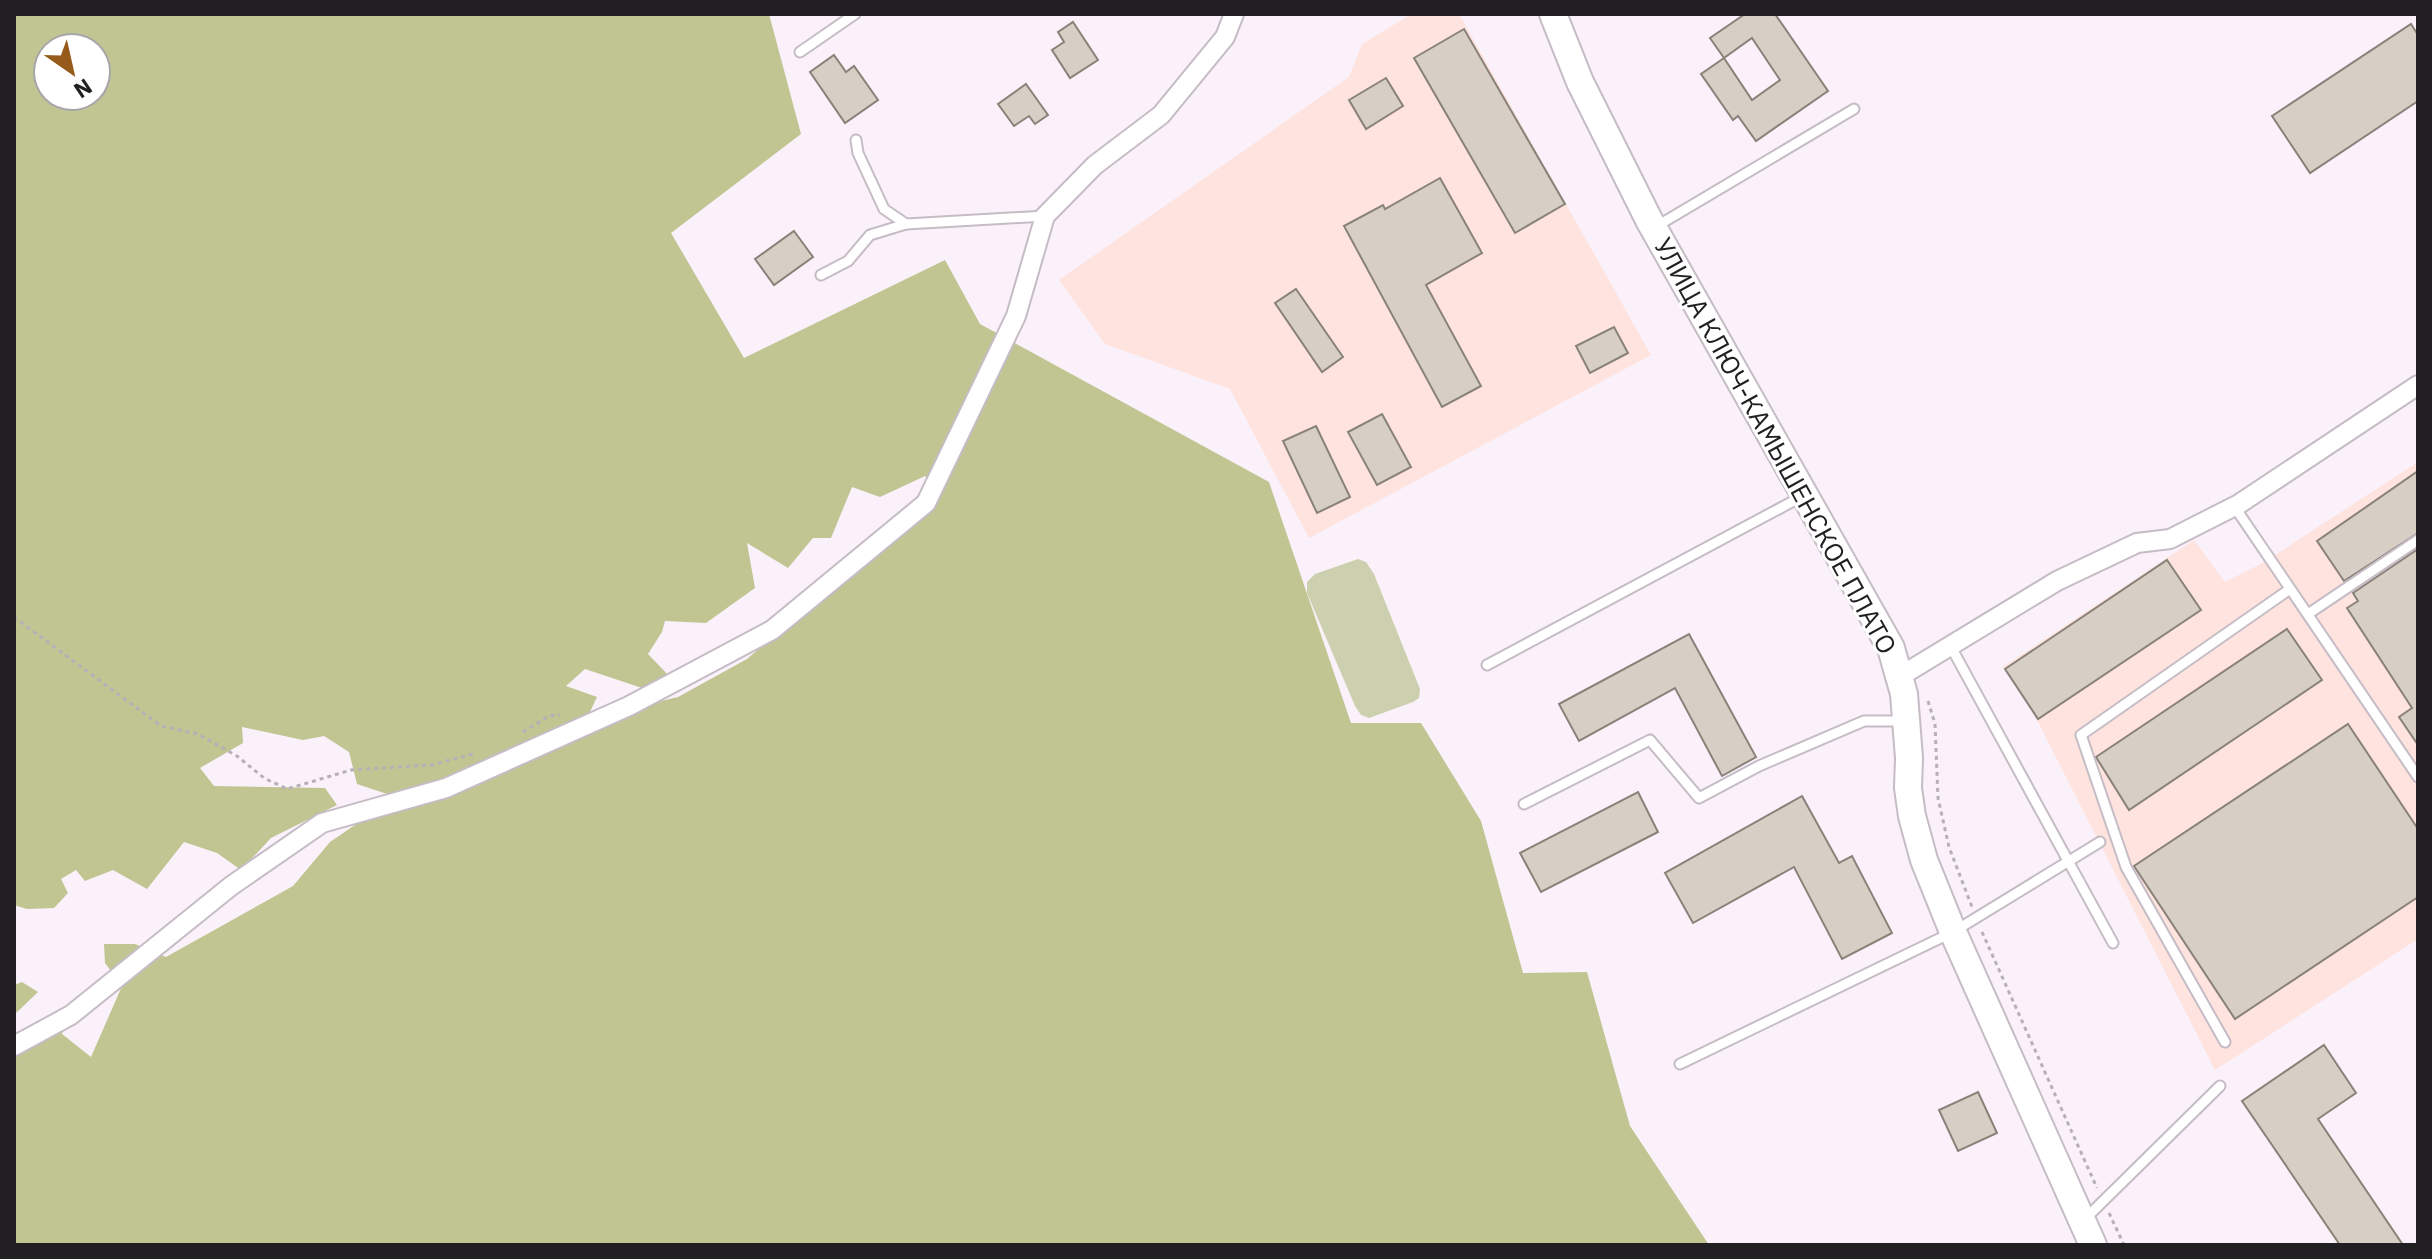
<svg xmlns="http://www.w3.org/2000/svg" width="2432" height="1259" font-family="'IBM Plex Sans',sans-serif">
<rect width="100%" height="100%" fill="#faf1fa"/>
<!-- industrial -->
<g fill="#fee3de">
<path d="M1412 14H1459L1651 355 1309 538 1230 389 1105 344 1059 280 1349 77 1362 44Z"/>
<path d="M2418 462V939L2215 1070 2036 718 2003 667 2194 540 2225 582 2261 564Z"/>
</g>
<!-- green -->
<path fill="#cdd0af" d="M1358 559 1366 562 1374 574 1420 689 1419 698 1413 702 1369 718 1361 715 1355 706 1307 593V582L1315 574Z"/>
<!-- forest -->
<g fill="#c0c592" fill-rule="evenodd">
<path d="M14 14H769L801 134 671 233 744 358 945 260 980 324 1269 482 1351 723H1421L1481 821 1523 973 1587 972 1630 1126 1709 1245H14V1058L68 1017 62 1034 91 1057 122 986 105 963 104 944H135L166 957 293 886 330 842 396 797 357 784 349 752 324 736 303 740 242 727 243 743 200 768 214 786 325 788 337 805 271 838 241 870 217 853 184 842 147 889 113 870 85 881 76 870 61 879 68 893 54 908 27 909 14 905ZM48 48H96V96H48ZM925 476 941 493 747 659 678 697 587 718 597 697 566 686 585 669 663 695 670 677 648 654 662 632 665 621 706 623 755 588 747 543 788 568 813 538H831L852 487 880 497Z"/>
<path d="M22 982 38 992 14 1015V985Z"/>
</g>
<!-- building -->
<g fill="#d7cec5" stroke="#898279" stroke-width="2" fill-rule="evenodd">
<path d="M1745 14H1775L1828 91 1756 141 1738 116 1733 120 1701 74 1724 58 1710 38ZM1752 38 1780 80 1752 100 1724 58Z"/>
<path d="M1073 22 1098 60 1070 78 1052 50 1064 42 1058 32Z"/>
<path d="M2411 24 2418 35V101L2310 173 2272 116Z"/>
<path d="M1464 29 1565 204 1515 233 1414 58Z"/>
<path d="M834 55 846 72 854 66 878 100 845 123 810 72Z"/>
<path d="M1386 78 1403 106 1366 129 1349 100Z"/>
<path d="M1026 84 1048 115 1035 124 1029 116 1014 126 998 104Z"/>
<path d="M1440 178 1482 253 1426 285 1481 386 1442 407 1344 226 1383 205 1385 209Z"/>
<path d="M794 231 813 257 774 285 755 259Z"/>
<path d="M1296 289 1343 357 1322 372 1275 303Z"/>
<path d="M1614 327 1628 353 1590 373 1576 346Z"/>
<path d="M1382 414 1411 467 1377 485 1348 432Z"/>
<path d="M1316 426 1350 497 1317 513 1283 441Z"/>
<path d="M2418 471V533L2344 581 2317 541Z"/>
<path d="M2418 549V745L2399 717 2412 708 2347 608 2358 601 2353 593Z"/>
<path d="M2167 560 2201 610 2038 719 2005 669Z"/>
<path d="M2287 629 2322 680 2129 810 2096 757Z"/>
<path d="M1689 634 1756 757 1722 776 1675 688 1579 741 1559 704Z"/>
<path d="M2348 724 2418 829V897L2235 1019 2134 866Z"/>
<path d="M1638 792 1658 832 1541 892 1520 853Z"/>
<path d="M1802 796 1839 863 1852 856 1892 933 1842 959 1794 867 1693 923 1665 873Z"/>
<path d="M2324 1045 2356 1093 2318 1119 2403 1245H2340L2242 1101Z"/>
<path d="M1978 1092 1997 1133 1958 1151 1939 1110Z"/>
</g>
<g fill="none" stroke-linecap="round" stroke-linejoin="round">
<!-- lane casing -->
<g stroke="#c5bcc5" stroke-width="13">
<g id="lane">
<path d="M800 52 855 14"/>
<path d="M856 140 858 153 884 209 906 224 1045 216"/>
<path d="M1657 226 1854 109"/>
<path d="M821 275 848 261 870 235 906 224"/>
<path d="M2234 506 2418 777"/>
<path d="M2308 614 2418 540"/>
<path d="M1951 647 2113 943"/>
<path d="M1487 665 1801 497"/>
<path d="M1524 804 1650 740 1699 798 1759 766 1864 721H1904"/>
<path d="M2225 1042 2126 867 2081 735 2290 589"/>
<path d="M1680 1064 1953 932 2100 842"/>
<path d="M2086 1218 2220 1086"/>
</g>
</g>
<!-- street casing -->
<g stroke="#c5bcc5" stroke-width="22">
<g id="street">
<path d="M1899 677 2057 581 2137 543 2170 539 2239 504 2418 385"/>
<path d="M14 1046 71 1015 231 886 322 823 446 788 629 706 772 630 926 503 1016 316 1045 216 1095 165 1161 115 1225 37 1234 14"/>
</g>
</g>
<!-- secondary casing -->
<g stroke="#c5bcc5" stroke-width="30">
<path id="secondary" d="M1553 14 1580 82 1649 220 1891 648 1904 694 1909 758 1908 788 1912 816 1924 860 1953 932 2093 1245"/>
</g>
<!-- path -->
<g stroke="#b7b0b7" stroke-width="3" stroke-dasharray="4 4" stroke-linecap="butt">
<path d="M14 617 161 726 198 734 237 756 264 778 287 789 351 770 431 765 473 754"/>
<path d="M1928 701 1935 724 1938 798 1949 847 1972 907"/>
<path d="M523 732 549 716 560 715"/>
<path d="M1982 932 2097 1188"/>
<path d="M2109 1213 2124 1245"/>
</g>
<!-- lane -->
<use href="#lane" stroke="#fff" stroke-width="9"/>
<!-- street -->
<use href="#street" stroke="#fff" stroke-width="18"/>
<!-- secondary -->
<use href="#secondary" stroke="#fff" stroke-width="26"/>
</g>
<g text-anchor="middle" stroke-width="6" stroke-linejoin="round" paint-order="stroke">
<!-- street labels -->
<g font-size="26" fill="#221f22" stroke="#fff">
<text transform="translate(1775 446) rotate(61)" y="9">УЛИЦА КЛЮЧ-КАМЫШЕНСКОЕ ПЛАТО</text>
</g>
</g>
<!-- border -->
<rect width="2432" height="1259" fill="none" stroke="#221f22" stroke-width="32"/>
<!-- north arrow -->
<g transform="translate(72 72) rotate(146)"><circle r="38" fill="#ffffff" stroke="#a7a5a7" stroke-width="2"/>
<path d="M0-6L14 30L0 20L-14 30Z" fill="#965a1b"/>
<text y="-12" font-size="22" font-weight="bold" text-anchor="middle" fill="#221f22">N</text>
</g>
</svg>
